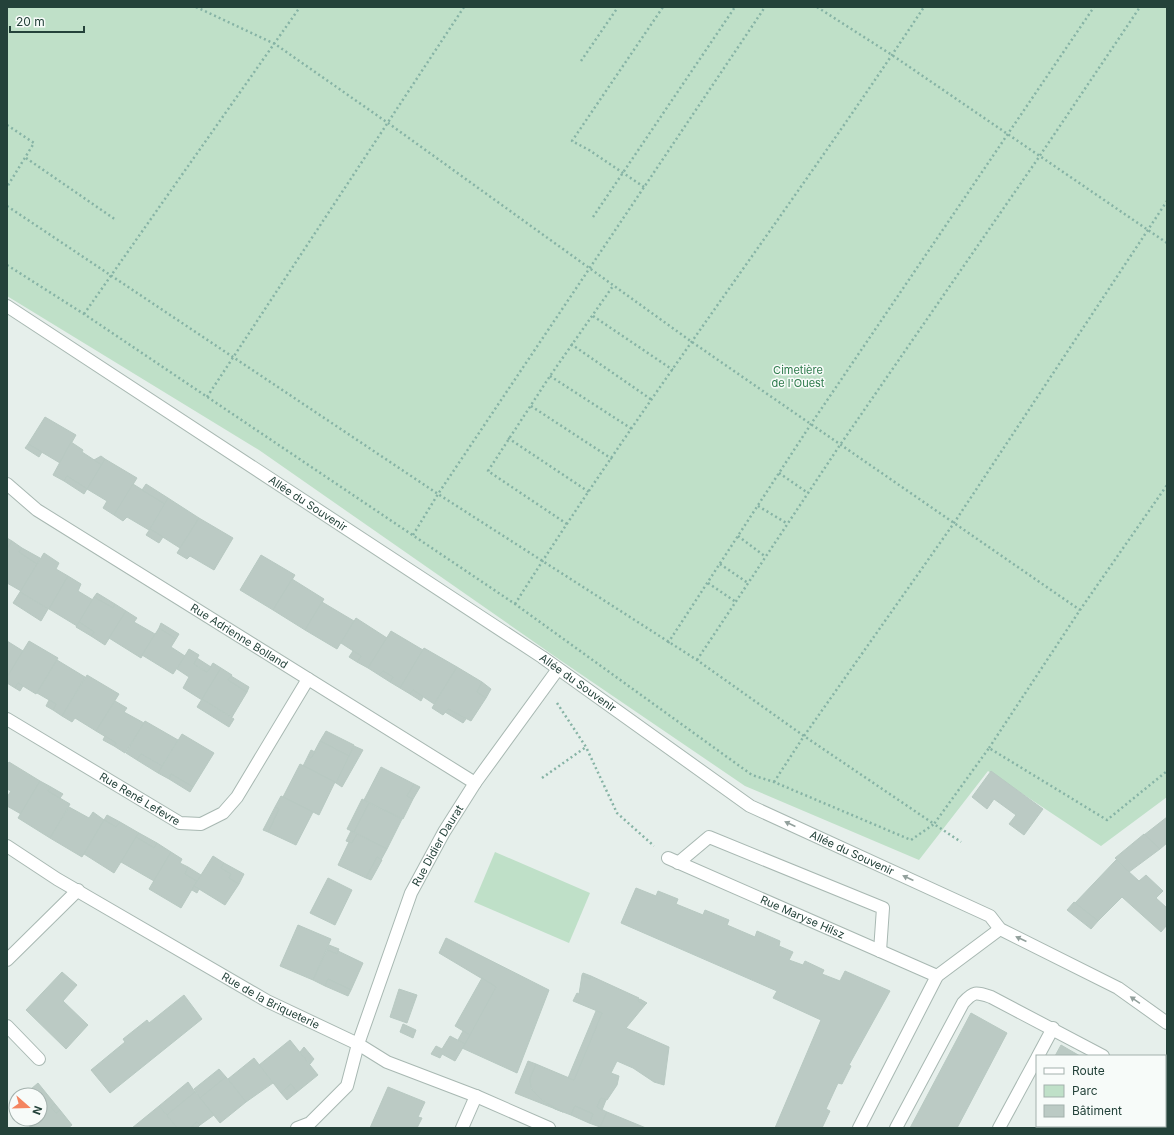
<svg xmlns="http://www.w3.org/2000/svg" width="1174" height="1135" font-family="Inter,sans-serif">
<rect width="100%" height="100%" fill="#e6efeb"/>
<!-- green -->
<g fill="#bfe0c8">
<path d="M7 7H1167V797L1101 846 988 771 919 860 745 786 560 660 259 450 7 296Z"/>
<path d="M495 852 590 893 569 943 474 902Z"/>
</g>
<!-- building -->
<g fill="#bbcac4" stroke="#b8c9c2">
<path d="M45 417 76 435 60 463 28 444Z"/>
<path d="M71 442 83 450 82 452 102 465 87 489 67 476 64 481 53 475Z"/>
<path d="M28 444 42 452 39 457 25 448Z"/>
<path d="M101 456 105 459 102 465 94 460Z"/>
<path d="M105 459 137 478 114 515 103 508 107 501 87 489Z"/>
<path d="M67 476 87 489 84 494 64 481Z"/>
<path d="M133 484 165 504 149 530 127 517 123 521 114 515Z"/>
<path d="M146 484 168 498 165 504 142 490Z"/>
<path d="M168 498 199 518 180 548 150 529Z"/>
<path d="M199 518 233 538 214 570 190 556 187 559 177 553Z"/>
<path d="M150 529 163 537 159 543 146 535Z"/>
<path d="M7 538 12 541 7 549Z"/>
<path d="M12 541 22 548 19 552 37 564 21 591 7 583V549Z"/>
<path d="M22 548 40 558 37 564 19 552Z"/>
<path d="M44 553 59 563 56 569 68 576 49 609 20 592Z"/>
<path d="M261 555 295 575 273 610 240 590Z"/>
<path d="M68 576 81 584 78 591 93 600 77 626 49 609Z"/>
<path d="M292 579 324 599 305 630 273 610Z"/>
<path d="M20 592 48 609 41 621 13 603Z"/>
<path d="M97 593 115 604 113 608 94 597Z"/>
<path d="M94 597 113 608 115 604 126 611 105 645 91 636 94 632 79 622Z"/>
<path d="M322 602 354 621 337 649 305 630Z"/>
<path d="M126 611 137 618 134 622 155 634 141 658 109 638Z"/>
<path d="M356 618 387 638 368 668 357 662 361 656 341 643Z"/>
<path d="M79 622 94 632 91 636 76 627Z"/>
<path d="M161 623 179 634 176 639 159 628Z"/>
<path d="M159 628 176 639 171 647 185 656 173 674 142 655Z"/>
<path d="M391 631 423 650 400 688 390 682 393 677 383 671 379 675 368 668Z"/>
<path d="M7 641 23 651 8 676H7Z"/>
<path d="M29 641 58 658 36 694 18 683 15 688 7 683V677Z"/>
<path d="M424 648 457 667 434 704 413 690 410 694 400 688Z"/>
<path d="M189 649 199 655 194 664 201 669 207 672 213 663 221 668 202 700 183 688 189 677 177 669Z"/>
<path d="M353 651 361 656 357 662 349 657Z"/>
<path d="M197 658 211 667 207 672 194 664Z"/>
<path d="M57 660 85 677 62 716 53 710 56 704 37 693Z"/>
<path d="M457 667 482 682 477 692 486 698 471 721 448 709 443 715 432 708Z"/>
<path d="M221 668 232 675 228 680 247 692 232 717 202 699Z"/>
<path d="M383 671 393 677 390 682 379 675Z"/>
<path d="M87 675 119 694 96 731 75 718 72 722 62 716Z"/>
<path d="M231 676 249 687 247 692 228 680Z"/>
<path d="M482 682 491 689 486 698 477 692Z"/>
<path d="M18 683 23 686 20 691 15 688Z"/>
<path d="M413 690 423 697 421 701 410 694Z"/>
<path d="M202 699 234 719 229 727 197 707Z"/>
<path d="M49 700 56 704 53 710 46 706Z"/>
<path d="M115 701 127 708 124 712 144 723 125 753 114 746 116 743 96 731Z"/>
<path d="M448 709 466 719 463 723 445 712Z"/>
<path d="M145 721 178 740 162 766 141 754 137 760 126 753Z"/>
<path d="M326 731 354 745 349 756 320 741Z"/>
<path d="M182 734 214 753 193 787 171 774 169 779 158 773Z"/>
<path d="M105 736 116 743 114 746 103 740Z"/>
<path d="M320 741 349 756 336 783 303 766 308 756 311 758Z"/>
<path d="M354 746 363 750 342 787 336 783Z"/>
<path d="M311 750 315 752 311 758 308 756Z"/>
<path d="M141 754 162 766 158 773 137 760Z"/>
<path d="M9 762 40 781 21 814 7 806V797L11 791 7 789V765Z"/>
<path d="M300 764 335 782 319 815 283 797Z"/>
<path d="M381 767 414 784 407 796 413 799 403 819 364 800Z"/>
<path d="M991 771 1043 809 1024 835 1009 824 1016 815 994 799 987 809 972 797Z"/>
<path d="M171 774 193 787 190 792 169 779Z"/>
<path d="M40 781 51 787 48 791 70 804 50 838 18 818Z"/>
<path d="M414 784 420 787 413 799 407 796Z"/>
<path d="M51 787 63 794 60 798 48 791Z"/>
<path d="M281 796 313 812 296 845 268 832 279 809 275 807Z"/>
<path d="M362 799 369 803 354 832 347 829Z"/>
<path d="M369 803 402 819 387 849 354 832Z"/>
<path d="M69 807 89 818 93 812 104 820 82 857 50 838Z"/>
<path d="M275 807 279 809 268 832 263 830Z"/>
<path d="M107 815 120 822 116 827 104 820Z"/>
<path d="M1167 817V843L1160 849 1144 835Z"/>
<path d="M104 820 116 827 120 822 139 833 114 873 84 854Z"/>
<path d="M351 831 357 834 352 843 346 841Z"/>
<path d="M139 833 157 843 154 848 136 837Z"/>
<path d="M357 834 387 849 381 860 377 857 366 878 338 865 349 842 352 843Z"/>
<path d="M1144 834 1160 849 1129 872 1115 858Z"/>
<path d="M136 837 154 848 157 843 171 852 154 881 121 862Z"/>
<path d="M171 852 182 859 180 863 188 867 185 874 197 881 181 908 149 889Z"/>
<path d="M213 856 224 863 221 868 231 874 229 878 239 884 225 905 194 886Z"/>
<path d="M377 857 382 860 371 880 366 878Z"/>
<path d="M1116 860 1139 881 1146 875 1163 891 1156 898 1167 908V925L1161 932 1122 897 1098 921 1075 903Z"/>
<path d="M224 863 244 874 239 884 229 878 231 874 221 868Z"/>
<path d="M188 867 201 875 197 881 185 874Z"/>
<path d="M328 878 352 890 335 925 310 913Z"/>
<path d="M194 886 199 889 197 893 192 890Z"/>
<path d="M636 888 656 896 658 891 678 899 676 904 703 915 705 910 729 920 727 925 755 937 757 931 780 941 779 946 793 952 789 960 803 965 805 961 824 970 822 974 840 981 845 971 890 991 849 1065 851 1066 842 1084 838 1083 826 1109 830 1111 822 1128H775L821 1020 773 998 777 991 621 923Z"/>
<path d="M1074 902 1098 921 1091 929 1067 910Z"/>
<path d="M298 925 331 939 313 980 280 966Z"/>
<path d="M446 938 549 990 517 1073 462 1048 496 987 439 953Z"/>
<path d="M329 945 339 949 337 954 327 950Z"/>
<path d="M327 950 337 954 338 951 363 963 351 990 328 979 325 986 313 980Z"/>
<path d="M62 972 77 985 63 1001 88 1025 66 1049 26 1010Z"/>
<path d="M583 973 591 976 590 979 582 975Z"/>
<path d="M582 975 590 979 591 976 639 998 638 1001 645 1005 626 1028 669 1047 664 1085 654 1082 633 1068 617 1061 611 1073 619 1076 617 1085 607 1100 601 1098 597 1107 607 1112 600 1127 589 1123 593 1114 575 1106 571 1115 555 1109 537 1096 530 1086V1078L536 1064 574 1080 602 1013 573 1001 577 993 579 994Z"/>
<path d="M482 978 496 987 470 1035 455 1026Z"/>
<path d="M328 979 351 990 348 996 325 986Z"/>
<path d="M399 989 417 995 407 1023 390 1017Z"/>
<path d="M184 995 202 1019 110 1093 91 1070 125 1042 123 1039 147 1020 149 1023Z"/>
<path d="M640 999 647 1003 645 1005 638 1001Z"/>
<path d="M596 1011 602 1013 574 1080 568 1078Z"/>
<path d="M971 1013 1007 1033 957 1128H910Z"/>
<path d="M403 1024 416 1030 413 1038 400 1032Z"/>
<path d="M463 1031 470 1035 465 1044 458 1040Z"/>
<path d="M450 1036 465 1044 455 1061 442 1054 440 1058 431 1054 436 1046 442 1049Z"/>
<path d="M290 1040 318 1075 297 1092 291 1084 281 1093 259 1065Z"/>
<path d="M1061 1045 1080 1056H1055Z"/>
<path d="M304 1047 314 1059 310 1064 300 1052Z"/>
<path d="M254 1058 273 1083 246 1102 228 1079Z"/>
<path d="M528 1061 536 1064 530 1078 531 1089 544 1102 563 1112 515 1093Z"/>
<path d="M219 1069 226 1077 200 1098 194 1089Z"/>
<path d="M226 1077 246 1102 220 1123 200 1098Z"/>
<path d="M188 1082 195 1092 167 1115 159 1106Z"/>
<path d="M38 1083 55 1104 51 1107 56 1113 60 1110 72 1125 68 1128H31L24 1119H40V1095H24Z"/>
<path d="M291 1084 297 1092 287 1100 281 1093Z"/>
<path d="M388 1087 425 1102 418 1117 422 1118 417 1128H370Z"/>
<path d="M195 1092 214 1115 200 1125 197 1122 191 1127 192 1128H177L167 1115Z"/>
<path d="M601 1098 606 1100 602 1110 597 1107Z"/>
<path d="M16 1101V1109L12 1104Z"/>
<path d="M55 1104 60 1110 56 1113 51 1107Z"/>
<path d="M159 1106 177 1128H132Z"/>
<path d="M575 1106 593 1114 589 1123 571 1115Z"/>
<path d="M607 1112 646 1128 600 1127Z"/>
<path d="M197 1122 200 1125 197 1128 191 1127Z"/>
<path d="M1115 1126H1144L1143 1128H1118Z"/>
</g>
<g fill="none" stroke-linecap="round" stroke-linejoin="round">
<!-- minor casing -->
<g stroke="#a8b8b2" stroke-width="14">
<g id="minor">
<path id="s1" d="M7 306 542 657 750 806 990 916 1000 929 1118 988 1167 1023"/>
<path id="s2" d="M7 484 37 510 475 783"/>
<path id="s3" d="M7 719 180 823 201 824 223 813 237 797 308 679"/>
<path id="s4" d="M7 846 57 879 267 1001 358 1044 387 1062 476 1096 549 1128"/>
<path id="s5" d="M668 858 937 976"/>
<path d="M678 863 709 837 883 908 880 951"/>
<path d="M7 960 78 890"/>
<path d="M7 1026 39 1059"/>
<path d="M1038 1056 1053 1028"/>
<path d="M1165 1091 1167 1092"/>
<path id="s6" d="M297 1128 310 1123 347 1086 358 1044 411 893 444 832 475 783 558 669"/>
<path d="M462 1128 476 1096"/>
<path d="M859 1128 937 976 1000 929"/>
<path d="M896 1128 963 1003C974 991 976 992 991 997L1103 1056"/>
<path d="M999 1128 1037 1058"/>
</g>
</g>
<!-- path -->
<g stroke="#86b3a5" stroke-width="2.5" stroke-dasharray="2 3" stroke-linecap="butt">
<path d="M196 7 275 44 388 123 692 342 1080 610"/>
<path d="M817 7 892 55 1167 243"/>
<path d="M581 61 618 7"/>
<path d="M7 125 34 143 7 187"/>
<path d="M26 158 116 220"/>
<path d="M644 187 589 150 572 141 663 7"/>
<path d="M7 206 438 494 697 660 804 736 934 824 989 748 1107 820 1167 771"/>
<path d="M593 217 735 7"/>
<path d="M7 265 84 314 515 604 752 775 774 782 911 840 934 824 961 842"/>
<path d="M84 314 300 7"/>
<path d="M593 316 673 370"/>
<path d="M571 344 652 400"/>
<path d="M550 376 632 429"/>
<path d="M207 397 464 7"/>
<path d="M531 406 612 459"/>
<path d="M508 438 589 492"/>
<path d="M779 473 808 493"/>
<path d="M758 506 788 524"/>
<path d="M567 524 488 471 550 376 613 286"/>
<path d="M413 535 438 494 765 7"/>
<path d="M738 536 766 557"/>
<path d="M720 564 748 583"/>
<path d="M708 583 736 602"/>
<path d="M515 604C644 400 791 208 924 7"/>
<path d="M668 643 811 424 1094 7"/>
<path d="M697 660 840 445 1039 157 1140 7"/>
<path d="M557 703 586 747 617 813 654 846"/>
<path d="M989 748 1080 610 1167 485"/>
<path d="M542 778 586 747"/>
<path d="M774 782 804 736 954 523 1167 201"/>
</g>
<!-- minor -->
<use href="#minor" stroke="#fff" stroke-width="12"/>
</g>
<!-- one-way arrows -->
<defs><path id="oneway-solid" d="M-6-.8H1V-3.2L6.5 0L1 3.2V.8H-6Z"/></defs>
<g fill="#92a09c">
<use href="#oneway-solid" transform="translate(790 824) rotate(-155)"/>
<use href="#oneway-solid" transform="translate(908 878) rotate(-155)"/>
<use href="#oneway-solid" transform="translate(1021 939) rotate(-155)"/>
<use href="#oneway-solid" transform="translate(1135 1000) rotate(-145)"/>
</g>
<g text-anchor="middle" stroke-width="3" stroke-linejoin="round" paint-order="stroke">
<!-- park labels -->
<g font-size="11" fill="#2d7a4b" stroke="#f7fbf9">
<text x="798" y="374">Cimetière<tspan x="798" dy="13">de l'Ouest</tspan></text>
</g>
<!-- street labels -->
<g font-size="11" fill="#24423a" stroke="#f7fbf9">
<text dy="4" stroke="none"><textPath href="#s1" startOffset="360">Allée du Souvenir</textPath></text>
<text dy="4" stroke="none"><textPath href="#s2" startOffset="278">Rue Adrienne Bolland</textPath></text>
<text dy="4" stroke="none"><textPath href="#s1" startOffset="684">Allée du Souvenir</textPath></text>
<text dy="4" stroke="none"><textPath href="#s3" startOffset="155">Rue René Lefevre</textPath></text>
<text dy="4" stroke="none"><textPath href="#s6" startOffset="324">Rue Didier Daurat</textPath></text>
<text dy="4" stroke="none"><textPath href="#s1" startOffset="1008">Allée du Souvenir</textPath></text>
<text dy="4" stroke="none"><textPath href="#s5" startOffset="147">Rue Maryse Hilsz</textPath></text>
<text dy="4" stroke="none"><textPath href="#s4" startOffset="306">Rue de la Briqueterie</textPath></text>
</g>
</g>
<!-- border -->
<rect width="1174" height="1135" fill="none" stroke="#24423a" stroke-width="16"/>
<!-- legend -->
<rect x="1036" y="1055" width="130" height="72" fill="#f7fbf9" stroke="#a3b1ad"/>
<rect x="1044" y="1068" width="20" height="6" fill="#ffffff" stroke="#a3b1ad"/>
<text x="1072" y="1075" font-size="12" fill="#24423a">Route</text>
<rect x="1044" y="1085" width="20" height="12" fill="#bfe0c8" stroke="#a3b1ad"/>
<text x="1072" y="1095" font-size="12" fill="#24423a">Parc</text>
<rect x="1044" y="1105" width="20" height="12" fill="#bbcac4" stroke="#a3b1ad"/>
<text x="1072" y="1115" font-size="12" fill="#24423a">Bâtiment</text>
<!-- north arrow -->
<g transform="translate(28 1107) rotate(110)"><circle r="19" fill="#f7fbf9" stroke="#a3b1ad"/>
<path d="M0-3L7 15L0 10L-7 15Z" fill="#f4845f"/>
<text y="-6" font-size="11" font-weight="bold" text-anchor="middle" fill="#24423a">N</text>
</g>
<!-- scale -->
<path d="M10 26v6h74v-6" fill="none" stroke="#24423a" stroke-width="2"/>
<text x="16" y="26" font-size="12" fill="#24423a" stroke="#f7fbf9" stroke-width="3" paint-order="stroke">20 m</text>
</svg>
